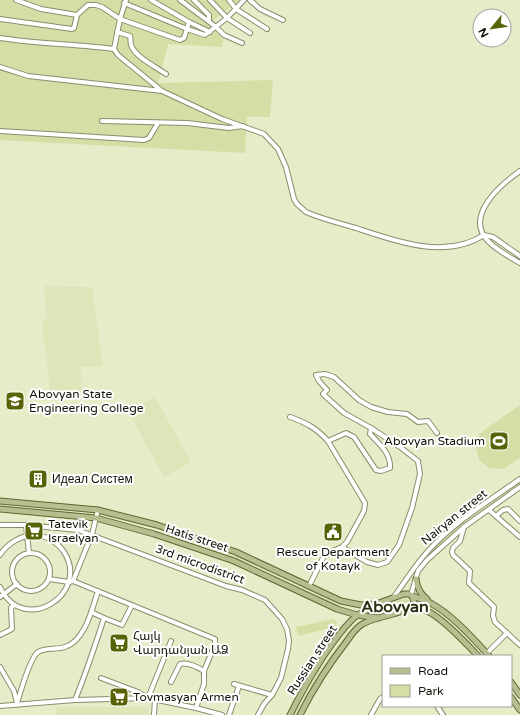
<svg xmlns="http://www.w3.org/2000/svg" width="520" height="715" font-family="'Varela Round','Noto Sans Armenian',sans-serif">
<rect width="100%" height="100%" fill="#e4edc8"/>
<!-- built -->
<g fill="#dce6b9">
<path d="M44 286 92 287 103 367H81L82 396 51 397 42 320 47 318Z"/>
<path d="M155 397 191 462 164 477 128 411Z"/>
<path d="M56 707H149L148 715H57Z"/>
</g>
<!-- green -->
<g fill="#d3dfa5">
<path d="M0 0H240L208 25 224 36 222 47 168 44 158 83 273 80 270 117H247L245 153 0 140Z"/>
<path d="M520 405V458L503 469 489 468 479 460 476 448 479 434Z"/>
<path d="M520 482V484C485 509 453 532 422 562L421 561C450 530 486 507 520 482Z"/>
<path d="M218 550 241 558 289 580 338 604 337 605 289 581Z"/>
<path d="M406 598 410 602 408 605 383 613 379 611 380 606Z"/>
<path d="M334 619 337 623 335 627 298 636 296 627Z"/>
<path d="M349 631 350 632 320 672 296 715H294L319 671Z"/>
</g>
<g fill="none" stroke-linecap="round" stroke-linejoin="round">
<!-- minor casing -->
<g stroke="#878f6c" stroke-width="6">
<g id="minor">
<path d="M16 0 41 9 77 15"/>
<path d="M126 0 120 19 114 49 118 55 162 91 222 119 264 134 278 149 286 167 294 199 297 204 306 212C322 219 339 223 356 228 395 241 445 260 484 235L493 237 520 256"/>
<path d="M151 0 189 22"/>
<path d="M180 0 216 27 224 35 242 43"/>
<path d="M194 0 209 15V21"/>
<path d="M210 0 227 18 250 33"/>
<path d="M229 0 236 9 267 29"/>
<path d="M250 0 260 9 283 20"/>
<path d="M124 3 187 29 205 35 227 18 244 0"/>
<path d="M0 19 72 29 74 28 77 15 88 5H96L102 7 120 19 180 40 184 38 189 22 210 32"/>
<path d="M117 32 130 36C131 39 130 42 131 45 135 57 156 67 166 74"/>
<path d="M0 38C38 44 76 44 114 49"/>
<path d="M0 67 28 76 162 91"/>
<path d="M102 121 187 123 229 128 243 126"/>
<path d="M0 131 144 140 149 138 158 123"/>
<path d="M520 171C500 185 463 217 489 242 498 251 510 257 520 263"/>
<path d="M290 417C307 423 316 428 328 441L365 503 364 511 347 542 342 547 325 554 309 586"/>
<path d="M328 441 346 433 354 437 376 470 381 471 390 468C391 453 379 444 370 434L371 428"/>
<path d="M489 510 520 537"/>
<path d="M496 516 503 510 508 509 520 521"/>
<path d="M0 525H26L78 530 226 586 242 590 265 600 282 619 287 629 289 641 288 649 281 678 272 695 264 704 258 715"/>
<path d="M26 525 29 553"/>
<path d="M464 527 460 541 453 548 452 552 453 555 470 571 469 583 494 607 493 616 495 622 520 645"/>
<path d="M342 547 367 562 378 565 387 562 399 545 412 508 420 474 418 461 400 447 371 428 344 413 323 394 327 390 319 381 316 375 325 374 334 377 359 400 371 407 388 412 407 414 418 422 428 421 437 433"/>
<circle cx="31" cy="572" r="19"/>
<path d="M0 555C7 544 22 534 36 535 47 536 58 543 64 552 91 594 23 637 0 587"/>
<path d="M49 579 69 582 73 581 215 639V644L204 671"/>
<path d="M73 581 92 534 98 510"/>
<path d="M411 595 418 571 427 560 464 527 520 487"/>
<path d="M0 597 17 584"/>
<path d="M393 598C405 582 415 565 428 551 454 522 489 501 520 479"/>
<path d="M104 618 122 625 132 605"/>
<path d="M0 635 12 629 11 608 14 605"/>
<path d="M487 653 507 633"/>
<path d="M0 667 14 691 17 703"/>
<path d="M101 678 138 692 148 698 171 641"/>
<path d="M171 682 180 664C188 662 197 667 204 671V684L196 708"/>
<path d="M234 684 272 695"/>
<path d="M75 700C86 673 95 646 104 618L91 612"/>
<path d="M17 703C20 694 30 657 38 652 45 647 56 650 65 647 85 641 92 609 98 591"/>
<path d="M0 706 75 700 148 698 196 708 222 715"/>
<path d="M437 706 443 715"/>
<path d="M154 715 155 699"/>
<path d="M229 715 239 686"/>
<path d="M371 715 380 699 383 697"/>
</g>
</g>
<!-- major casing -->
<g stroke="#5d672f" stroke-width="7">
<g id="major">
<path d="M0 501 98 510 157 525 236 552 341 601 361 605 376 604 404 594H409L412 596 414 602 410 609"/>
<path d="M0 509 96 518 154 534 234 561 337 609 357 615 378 618"/>
<path d="M416 579C417 588 420 594 427 599"/>
<path d="M412 596C419 598 426 600 432 604 451 614 475 640 489 656"/>
<path d="M511 682 520 695"/>
<path d="M511 697 520 710"/>
<path d="M290 715C305 685 331 639 355 617 361 612 368 610 375 607"/>
<path d="M300 715C313 689 329 664 347 641 351 635 355 629 361 625 370 619 383 617 393 614 403 611 412 607 422 609 438 613 466 643 478 656"/>
</g>
</g>
<!-- minor -->
<use href="#minor" stroke="#fff" stroke-width="4"/>
<!-- major -->
<use href="#major" stroke="#b6bf8f" stroke-width="5"/>
</g>
<!-- icons -->
<defs>
<g id="university-square" transform="scale(1)"><rect x="-9" y="-9" width="18" height="18" rx="4" fill="#576305" stroke="#fff"/><path d="M0-5L7-2L0 1L-7-2ZM-4 1L0 2.5L4 1V4Q0 6-4 4Z" fill="#fff"/></g>
<g id="stadium-square" transform="scale(1)"><rect x="-9" y="-9" width="18" height="18" rx="4" fill="#576305" stroke="#fff"/><path d="M0-5a6.5 5 0 1 0 0 10a6.5 5 0 1 0 0-10ZM-3.5-1.8h7v3.6h-7Z" fill="#fff"/></g>
<g id="building-square" transform="scale(1)"><rect x="-9" y="-9" width="18" height="18" rx="4" fill="#576305" stroke="#fff"/><path d="M-4-6H4V6H1V3H-1V6H-4ZM-2.5-4.3h1.7v1.8h-1.7ZM.8-4.3h1.7v1.8H.8ZM-2.5-1h1.7V.8h-1.7ZM.8-1h1.7V.8H.8Z" fill="#fff"/></g>
<g id="supermarket-square" transform="scale(1)"><rect x="-9" y="-9" width="18" height="18" rx="4" fill="#576305" stroke="#fff"/><path d="M-6-5.5h2.5l.6 2H6L4.5 2H-2.5L-4.4-4H-6ZM-1.5 3.2a1.3 1.3 0 1 0 .1 0ZM3 3.2a1.3 1.3 0 1 0 .1 0Z" fill="#fff"/></g>
<g id="civic-square" transform="scale(1)"><rect x="-9" y="-9" width="18" height="18" rx="4" fill="#576305" stroke="#fff"/><path d="M-.6-6.5H3V-4.5H.6V-3L4-1V1h2V6H-6V1h2V-1L-.6-3ZM-1.2 2.5V6h2.4V2.5Z" fill="#fff"/></g>
</defs>
<g fill-rule="evenodd">
<use href="#university-square" x="15" y="401"/>
<use href="#stadium-square" x="499" y="441"/>
<use href="#building-square" x="38" y="479"/>
<use href="#supermarket-square" x="34" y="531"/>
<use href="#civic-square" x="333" y="532"/>
<use href="#supermarket-square" x="119" y="643"/>
<use href="#supermarket-square" x="119" y="697"/>
</g>
<g text-anchor="middle" stroke-width="4" stroke-linejoin="round" paint-order="stroke">
<!-- poi labels -->
<g font-size="12" fill="#111307" stroke="#fff" text-anchor="start">
<text x="29" y="398">Abovyan State<tspan x="29" dy="14">Engineering College</tspan></text>
<text x="485" y="445" text-anchor="end">Abovyan Stadium</text>
<text x="52" y="483">Идеал Систем</text>
<text x="48" y="528">Tatevik<tspan x="48" dy="14">Israelyan</tspan></text>
<text x="333" y="556" text-anchor="middle">Rescue Department<tspan x="333" dy="14">of Kotayk</tspan></text>
<text x="133" y="640">Հայկ<tspan x="133" dy="14">Վարդանյան ԱՁ</tspan></text>
<text x="133" y="701">Tovmasyan Armen</text>
</g>
<!-- street labels -->
<g font-size="12" fill="#111307" stroke="#fff">
<text transform="translate(454 517) rotate(-39)" y="4">Nairyan street</text>
<text transform="translate(197 538) rotate(18)" y="4">Hatis street</text>
<text transform="translate(200 564) rotate(20)" y="4">3rd microdistrict</text>
<text transform="translate(312 660) rotate(-57)" y="4">Russian street</text>
</g>
<!-- district labels -->
<g font-size="16" font-weight="bold" fill="#2c3112" stroke="#fff">
<text x="395" y="612">Abovyan</text>
</g>
</g>
<!-- legend -->
<rect x="382" y="655" width="130" height="52" fill="#ffffff" stroke="#a0a19c"/>
<rect x="390" y="668" width="20" height="6" fill="#b6bf8f" stroke="#a0a19c"/>
<text x="418" y="675" font-size="12" fill="#111307">Road</text>
<rect x="390" y="685" width="20" height="12" fill="#d3dfa5" stroke="#a0a19c"/>
<text x="418" y="695" font-size="12" fill="#111307">Park</text>
<!-- north arrow -->
<g transform="translate(492 28) rotate(241)"><circle r="19" fill="#ffffff" stroke="#a0a19c"/>
<path d="M0-3L7 15L0 10L-7 15Z" fill="#576305"/>
<text y="-6" font-size="11" font-weight="bold" text-anchor="middle" fill="#111307">N</text>
</g>
</svg>
